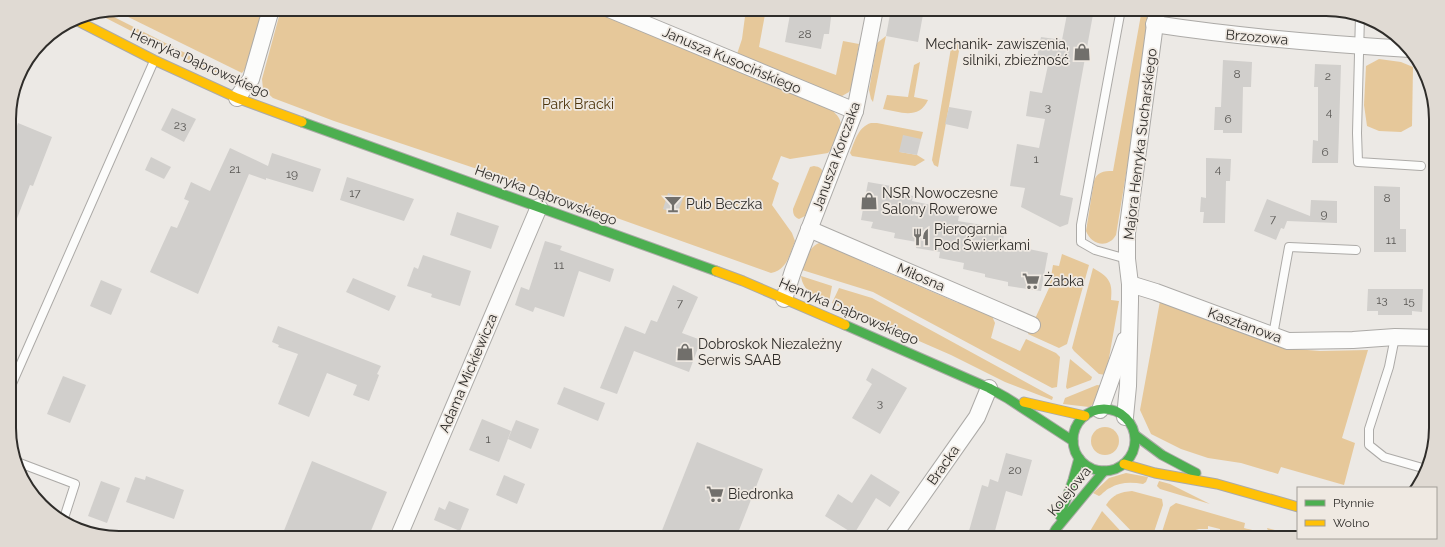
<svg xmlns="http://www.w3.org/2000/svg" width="1445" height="547" font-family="Raleway,sans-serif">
<rect width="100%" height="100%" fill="#ece9e5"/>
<!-- green -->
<g fill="#e6c89a">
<path d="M119 9H263L245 69 242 73 114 10Z"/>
<path d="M281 9H595L833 111C837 115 840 118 841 124 842 133 835 147 828 153L790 159 781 156 772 179 779 183 772 205 792 233 795 241C790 254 787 270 771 273L516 182 334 121 273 98 263 89 262 79Z"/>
<path d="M746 9H766L759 47 836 75 843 41 859 44 852 87 849 92 842 96H834L737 54 742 39Z"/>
<path d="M1142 9H1153L1116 235C1108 249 1091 245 1086 231L1094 181C1097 172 1103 171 1113 171Z"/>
<path d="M104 12 235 78 230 79 176 54 102 16 100 13Z"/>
<path d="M886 36 873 102 871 99 869 90 877 43Z"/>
<path d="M961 40 938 167 934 165 932 160 952 42Z"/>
<path d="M1379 59 1401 62 1413 67 1412 126 1401 132 1379 131 1367 126 1364 105 1366 66Z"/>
<path d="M920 62 914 97 928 100C919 120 900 112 883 109L887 95 908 97 914 65Z"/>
<path d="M871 123H877L923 132 921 139 900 152 917 155 925 160 915 166 852 156 850 153C855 141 858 127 871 123Z"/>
<path d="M814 166C820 167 822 168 823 174L805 216 799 219C794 217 793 214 793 209L810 167Z"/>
<path d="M822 242 855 254 863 262 958 303 972 304 992 316 995 323 991 338 1020 351 1026 339 1056 353 1060 357 1057 387 1052 388 873 292 802 270C807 258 808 246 822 242Z"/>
<path d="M1062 254 1089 265 1067 344 1059 348 1028 334 1034 321 1049 288 1053 265 1059 266Z"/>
<path d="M1093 268C1109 277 1113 282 1111 300L1119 301 1106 375 1099 374 1074 351 1072 348Z"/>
<path d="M801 276 832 286 829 302C816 296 803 292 801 276Z"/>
<path d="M839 288 872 298 1053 397 1052 400 1005 382 951 355 832 303Z"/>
<path d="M1160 301 1295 349 1320 351 1368 350 1342 438 1355 443 1344 485 1281 467 1278 474 1241 463 1208 458 1181 449 1151 434 1140 410Z"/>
<path d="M1070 359 1092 377 1091 380 1067 389 1066 387Z"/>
<path d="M1097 385 1104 386 1095 403 1089 407 1063 404 1065 398Z"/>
<circle cx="1105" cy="441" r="14"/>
<path d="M1126 473 1148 477 1146 482 1143 484C1131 482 1120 482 1110 488 1105 490 1103 494 1099 496L1093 493 1109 478Z"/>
<path d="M1159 481 1170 484 1210 504 1160 489 1157 486Z"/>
<path d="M1132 491 1162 499 1163 505 1152 538H1138L1106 505C1113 494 1121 492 1132 491Z"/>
<path d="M1176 503 1245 523 1244 528C1251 530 1260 530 1263 538H1240L1220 531V529L1208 526V529H1199L1185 533 1178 538H1160L1170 507Z"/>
<path d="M1102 511 1127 538H1086Z"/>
<path d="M1267 528 1298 536V538H1271Z"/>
</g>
<!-- building -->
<g fill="#d1cfcc">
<path d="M791 9H832L829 34H824L821 49 785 42Z"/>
<path d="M891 9H924L918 42 886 36Z"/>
<path d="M1068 9H1094L1060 195 1073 198 1068 224 1060 227 1021 207 1025 188 1010 186 1017 144 1039 148 1045 119 1026 116 1030 91 1042 93 1048 65 1036 62 1041 37 1062 40Z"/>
<path d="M1223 60 1252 62 1251 87H1243L1242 133H1223V130H1214L1215 107H1221Z"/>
<path d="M1315 64 1341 65 1338 163H1312L1313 140 1318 141V87H1314Z"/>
<path d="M949 107 972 111 968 129 945 124Z"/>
<path d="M172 108 196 119 184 142 161 130Z"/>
<path d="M18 123 52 137 33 186 30 185 11 234 9 127 16 129Z"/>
<path d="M903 135 921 139 917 155 899 152Z"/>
<path d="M230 148 268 166 272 153 321 169 313 192 266 178V180L249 174 198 294 150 272 171 226 177 228 189 201 184 199 191 182 210 191Z"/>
<path d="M151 157 171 167 164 179 145 170Z"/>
<path d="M1206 158 1231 159 1230 181H1226L1225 223H1203L1204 212H1200L1201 197 1206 198Z"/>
<path d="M347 177 414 199 404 221 340 200Z"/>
<path d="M868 182 891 186 890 192 913 196 912 201 936 206 935 212 959 216 958 221 982 225 981 230 1004 235 1003 240 1027 244 1019 247 1048 253 1041 291 1008 286V282L985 277V274L963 269 964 263 939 258 940 252 916 248 917 242 894 238 895 233 871 228 873 222 861 220Z"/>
<path d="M1374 186 1400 187V229H1406V252H1374Z"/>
<path d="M668 193 683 199 677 214 663 209Z"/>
<path d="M1267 199 1310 216 1311 200 1337 201V223L1287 221 1284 229 1281 228 1276 240 1254 231Z"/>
<path d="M457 212 499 226 491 249 450 235Z"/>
<path d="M545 241 562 246 560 250 614 269 610 282 579 271 564 317 535 307 533 312 515 305 521 287 529 290Z"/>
<path d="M423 255 471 271 460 306 431 297 432 294 407 286 414 267 418 269Z"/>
<path d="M353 278 396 296 389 311 346 292Z"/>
<path d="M101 280 122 289 111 315 90 306Z"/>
<path d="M673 285 698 297 682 333 701 340 689 372 634 351 617 394 600 388 625 326 645 334 651 320 657 322Z"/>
<path d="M1368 289H1423L1422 312 1412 311V315H1378V311H1367Z"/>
<path d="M278 326 381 366 377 374 379 375 369 401 353 395 357 385 327 373 309 417 278 404 298 354 278 347 279 345 272 342Z"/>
<path d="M872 368 907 388 880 434 852 418 872 384 866 380Z"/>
<path d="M63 376 86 385 70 423 47 414Z"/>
<path d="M564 387 605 403 598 421 557 404Z"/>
<path d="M482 419 511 431 499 462 469 450Z"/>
<path d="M516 420 539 429 531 449 508 439Z"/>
<path d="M697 442 763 469 736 538H659Z"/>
<path d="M1006 453 1032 460 1022 496 1006 491 993 538H967L982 485 988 487 990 479 998 482Z"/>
<path d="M312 461 387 492 368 538H281Z"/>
<path d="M871 474 900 492 890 507 876 498 854 534 825 516 838 494 852 503Z"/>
<path d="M504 475 525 484 517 504 496 495Z"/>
<path d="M146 476 184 490 174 519 126 502 135 477 145 480Z"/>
<path d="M101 481 120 488 107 523 88 516Z"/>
<path d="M449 501 469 509 460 531 434 520 439 507 445 510Z"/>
</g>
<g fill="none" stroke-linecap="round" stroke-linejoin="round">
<!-- lane casing -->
<g stroke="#acaaa7" stroke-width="10">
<g id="lane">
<path d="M1121 9 1081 225V242L1095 250 1127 259"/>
<path d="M1360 15 1357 133 1358 162 1421 166"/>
<path d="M1273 335 1289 247 1356 250"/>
<path d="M1395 337 1389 367 1369 429V445L1384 457 1426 469"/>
<path d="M11 386 154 61"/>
<path d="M17 462 75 484 65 515"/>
</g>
</g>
<!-- street casing -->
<g stroke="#acaaa7" stroke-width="18">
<g id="street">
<path d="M609 9 855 111"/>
<path d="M1154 24C1239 37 1324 44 1410 49"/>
<path d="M237 98 251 79 271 9"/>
<path d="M809 229 1032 325"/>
<path d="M1130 284 1156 292 1288 341 1353 340 1395 337 1436 338"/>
<path d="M784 299 793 271 855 111 875 9"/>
<path d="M1100 410 1125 340"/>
<path d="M1125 417 1128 386 1130 301V284L1127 259V233L1157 9"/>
<path d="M398 538 539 207"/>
<path d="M892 538 977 417 989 388"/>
</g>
</g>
<!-- fast casing -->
<g stroke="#acaaa7" stroke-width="11">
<g id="fast">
<path d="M302 122 716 271"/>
<path d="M845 325 989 388 1007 398 1073 441"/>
<circle cx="1104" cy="440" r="31"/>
<path d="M1135 435 1162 455 1196 473"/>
<path d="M1060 516 1073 480 1079 458"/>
<path d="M1051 538 1056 529 1104 471"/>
</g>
</g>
<!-- slow casing -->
<g stroke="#acaaa7" stroke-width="11">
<g id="slow">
<path d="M74 19 154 60 237 98 302 122"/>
<path d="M716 271 743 281 845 325"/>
<path d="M1024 402 1085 416"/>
<path d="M1124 464 1155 473 1217 484 1298 507"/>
</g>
</g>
<!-- lane -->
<use href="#lane" stroke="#fcfcfb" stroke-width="8"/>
<!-- street -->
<use href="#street" stroke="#fcfcfb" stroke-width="16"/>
<!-- fast -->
<use href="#fast" stroke="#4caf50" stroke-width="9"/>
<!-- slow -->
<use href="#slow" stroke="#ffc107" stroke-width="9"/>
</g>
<!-- icons -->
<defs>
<g id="shop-bare" transform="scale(1.38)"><path d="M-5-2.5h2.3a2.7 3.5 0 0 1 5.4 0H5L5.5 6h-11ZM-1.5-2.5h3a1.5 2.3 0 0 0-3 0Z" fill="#716f6b" stroke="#efe9e2" stroke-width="2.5" paint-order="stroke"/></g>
<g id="bar-bare" transform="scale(1.38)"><path d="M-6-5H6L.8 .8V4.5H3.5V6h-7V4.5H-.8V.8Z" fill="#716f6b" stroke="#efe9e2" stroke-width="2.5" paint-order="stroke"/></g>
<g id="restaurant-bare" transform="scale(1.38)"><path d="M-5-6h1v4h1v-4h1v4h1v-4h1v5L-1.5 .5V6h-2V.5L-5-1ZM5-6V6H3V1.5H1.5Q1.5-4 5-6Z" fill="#716f6b" stroke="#efe9e2" stroke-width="2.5" paint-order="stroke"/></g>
<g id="supermarket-bare" transform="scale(1.38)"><path d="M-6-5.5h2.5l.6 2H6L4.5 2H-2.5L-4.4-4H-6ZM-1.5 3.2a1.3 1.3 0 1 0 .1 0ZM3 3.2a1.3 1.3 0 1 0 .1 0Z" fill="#716f6b" stroke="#efe9e2" stroke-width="2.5" paint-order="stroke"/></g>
</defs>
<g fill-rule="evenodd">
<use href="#shop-bare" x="1082" y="52"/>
<use href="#shop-bare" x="869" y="201"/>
<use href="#bar-bare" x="673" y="204"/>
<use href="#restaurant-bare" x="921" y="237"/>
<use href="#supermarket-bare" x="1031" y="281"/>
<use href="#shop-bare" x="685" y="352"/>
<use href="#supermarket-bare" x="715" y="494"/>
</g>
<g text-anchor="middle" stroke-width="3.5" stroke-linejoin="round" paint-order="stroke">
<!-- number labels -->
<g font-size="12" fill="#595754">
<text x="805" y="38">28</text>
<text x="1237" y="78">8</text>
<text x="1328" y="80">2</text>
<text x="1048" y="111">3</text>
<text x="1329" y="116">4</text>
<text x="1228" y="123">6</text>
<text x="180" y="129">23</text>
<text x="1325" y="156">6</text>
<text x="1036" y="163">1</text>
<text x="235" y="173">21</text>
<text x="1218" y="173">4</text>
<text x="292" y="178">19</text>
<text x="355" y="197">17</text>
<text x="1387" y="202">8</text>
<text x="1324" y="218">9</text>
<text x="1273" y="223">7</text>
<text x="1391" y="244">11</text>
<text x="559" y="269">11</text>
<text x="1382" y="304">13</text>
<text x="1409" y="305">15</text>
<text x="680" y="307">7</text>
<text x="880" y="407">3</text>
<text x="488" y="443">1</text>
<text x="1015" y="474">20</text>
</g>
<!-- street labels -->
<g font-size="14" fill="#2f2d2a" stroke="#efe9e2">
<text transform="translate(1257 37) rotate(5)" y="5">Brzozowa</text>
<text transform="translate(732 60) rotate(23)" y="5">Janusza Kusocińskiego</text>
<text transform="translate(200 63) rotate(24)" y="5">Henryka Dąbrowskiego</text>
<text transform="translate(1140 144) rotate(-83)" y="5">Majora Henryka Sucharskiego</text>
<text transform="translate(836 156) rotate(-70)" y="5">Janusza Korczaka</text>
<text transform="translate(546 195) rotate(20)" y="5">Henryka Dąbrowskiego</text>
<text transform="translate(921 277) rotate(23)" y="5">Miłosna</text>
<text transform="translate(849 311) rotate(23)" y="5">Henryka Dąbrowskiego</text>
<text transform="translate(1245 325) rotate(20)" y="5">Kasztanowa</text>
<text transform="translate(468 373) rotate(-67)" y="5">Adama Mickiewicza</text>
<text transform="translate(943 465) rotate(-55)" y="5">Bracka</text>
<text transform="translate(1069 491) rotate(-51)" y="5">Kolejowa</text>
</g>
<!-- poi labels -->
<g font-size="14" fill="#2f2d2a" stroke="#efe9e2" text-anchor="start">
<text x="1069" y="49" text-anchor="end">Mechanik- zawiszenia,<tspan x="1069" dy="16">silniki, zbieżność</tspan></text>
<text x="882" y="198">NSR Nowoczesne<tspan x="882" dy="16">Salony Rowerowe</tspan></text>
<text x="686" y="209">Pub Beczka</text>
<text x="934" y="234">Pierogarnia<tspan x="934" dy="16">Pod Świerkami</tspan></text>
<text x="1044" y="286">Żabka</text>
<text x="698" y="349">Dobroskok Niezależny<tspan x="698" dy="16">Serwis SAAB</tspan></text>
<text x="728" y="499">Biedronka</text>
</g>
<!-- park labels -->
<g font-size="14" fill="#4d350d" stroke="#efe9e2">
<text x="578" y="109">Park Bracki</text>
</g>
</g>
<!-- crop -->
<path d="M0 0H1445V547H0ZM119 16H1326A103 103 0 0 1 1429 119V428A103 103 0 0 1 1326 531H119A103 103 0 0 1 16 428V119A103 103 0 0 1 119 16Z" fill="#e0dad3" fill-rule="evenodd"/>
<path fill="none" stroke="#2f2d2a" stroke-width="2" d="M119 16H1326A103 103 0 0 1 1429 119V428A103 103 0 0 1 1326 531H119A103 103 0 0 1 16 428V119A103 103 0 0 1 119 16Z"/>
<!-- legend -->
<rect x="1297" y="487" width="140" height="52" fill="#efe9e2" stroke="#a29e98"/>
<rect x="1305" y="500" width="20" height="6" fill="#4caf50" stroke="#a29e98"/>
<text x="1333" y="507" font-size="12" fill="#2f2d2a">Płynnie</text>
<rect x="1305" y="520" width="20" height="6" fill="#ffc107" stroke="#a29e98"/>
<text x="1333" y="527" font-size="12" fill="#2f2d2a">Wolno</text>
</svg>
